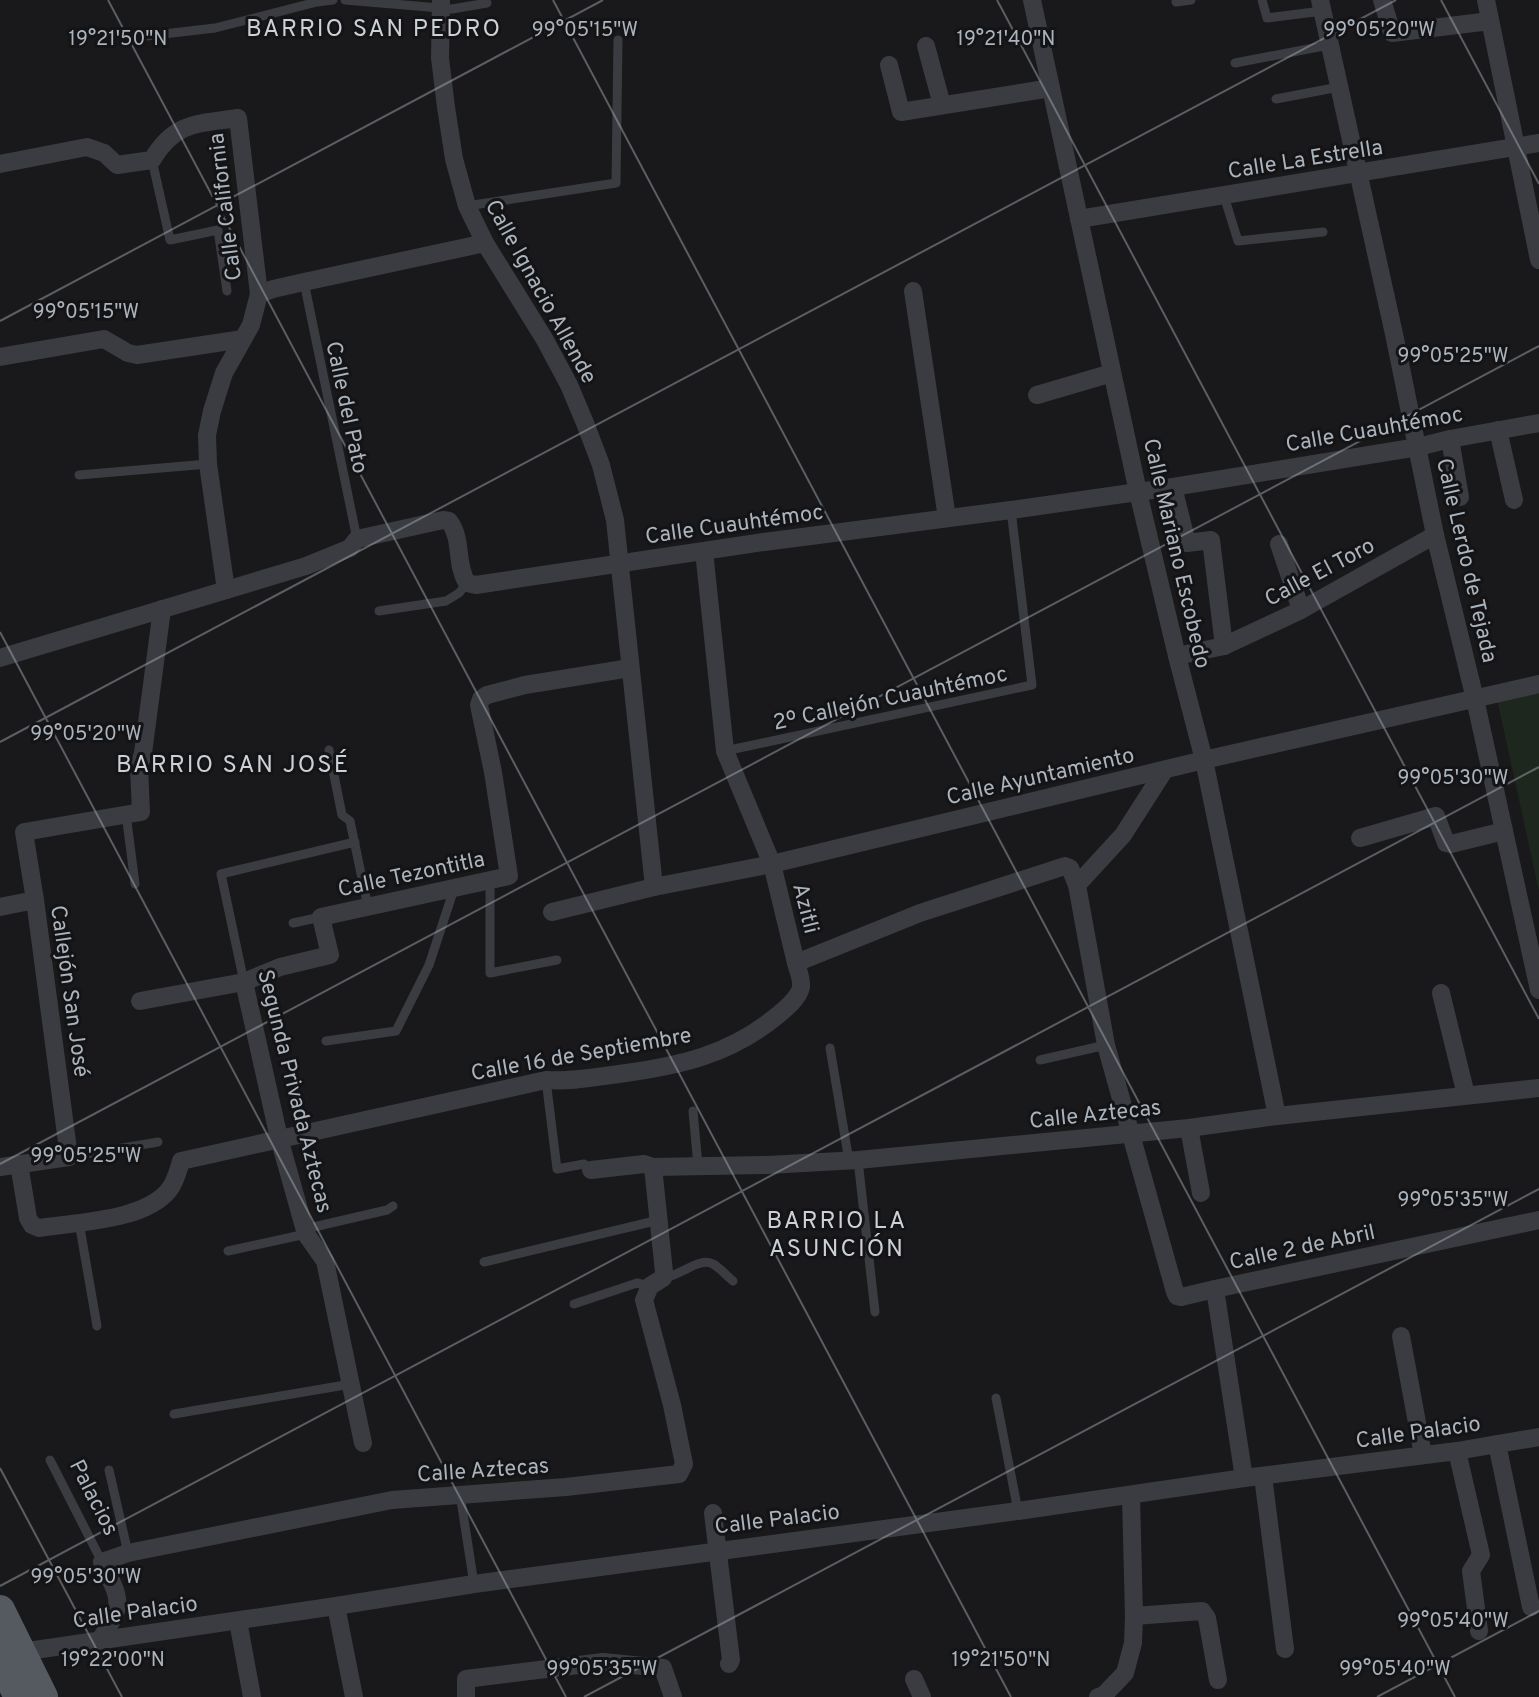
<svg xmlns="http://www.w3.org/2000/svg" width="1539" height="1697" font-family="Overpass,sans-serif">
<rect width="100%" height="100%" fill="#19191b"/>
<!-- green -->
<path fill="#1e271e" d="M1539 690V891L1497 699Z"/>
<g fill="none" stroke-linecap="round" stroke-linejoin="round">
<!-- lane -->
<g stroke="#3a3c41" stroke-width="9">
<path d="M345 0 452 9 487 3"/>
<path d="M1262 0 1267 18 1322 11"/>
<path d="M1176 2 1191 0"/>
<path d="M138 37 215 28 317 2 333 0"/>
<path d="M1235 63 1329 45"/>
<path d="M1276 99 1339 87"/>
<path d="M152 160 170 240 218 230 227 291"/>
<path d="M1224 196 1238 241 1323 232"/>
<path d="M467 206 616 183 618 40"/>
<path d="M304 282 357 539"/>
<path d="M79 475 208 464"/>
<path d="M379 611 446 601 459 593 467 583"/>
<path d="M329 750 342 815 350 821 368 907"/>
<path d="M725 751 1032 685 1011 510"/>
<path d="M126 814 135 884"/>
<path d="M490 880V973L557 960"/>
<path d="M293 923 321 917"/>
<path d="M244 982 221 874 355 842"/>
<path d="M326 1041 396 1031 429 965 454 889"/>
<path d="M830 1048 849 1161"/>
<path d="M1040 1060 1106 1045"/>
<path d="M546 1080 557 1169 584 1164 591 1170"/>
<path d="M693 1111 698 1166"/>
<path d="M69 1157 158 1142"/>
<path d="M858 1160 875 1312"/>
<path d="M79 1222 97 1326"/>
<path d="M305 1229 387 1210 393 1206"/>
<path d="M228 1251 306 1234"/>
<path d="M484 1262 659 1220"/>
<path d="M663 1278C678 1277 701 1256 713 1264 720 1268 727 1276 733 1281"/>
<path d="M574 1304 637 1283 650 1286"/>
<path d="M996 1398 1018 1511"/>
<path d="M174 1414 351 1384"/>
<path d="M50 1460 102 1562"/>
<path d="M109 1470 128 1553"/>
<path d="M460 1494 474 1584"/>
</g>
<!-- street -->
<g stroke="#3a3c41" stroke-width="18">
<path d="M441 0 440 58 446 107 454 159 467 206 485 243 545 340 569 385 585 423 601 465 615 520 654 887"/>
<path d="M1032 0 1138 492 1177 656 1204 760 1277 1116"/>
<path d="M1320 0 1394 334 1435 535 1475 699 1539 990"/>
<path d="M1382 0 1392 33 1490 21"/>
<path d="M1486 0 1539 260"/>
<path d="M926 46 942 105"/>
<path d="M889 65 901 112 1051 88"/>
<path d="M0 164 87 147 104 153 117 165 152 160C175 121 198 124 238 118L259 294 251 325 224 373 212 411 207 435 208 464 226 590"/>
<path d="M1079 219 1539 143"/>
<path d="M913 291 947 518"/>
<path d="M259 294 273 289 304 282 485 243"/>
<path d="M0 357 104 339 128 353 137 355 243 339"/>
<path d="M1037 395 1112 373"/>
<path d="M1498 430 1514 500"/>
<path d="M1450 439 1460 497"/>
<path d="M1173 487 1187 543 1211 540 1224 646"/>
<path d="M1279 544 1301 610"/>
<path d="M704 551 725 751 772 864 796 963"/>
<path d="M1177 656 1224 646 1301 610 1435 535"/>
<path d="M0 658 306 566 350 548 357 539 443 520 449 521C463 539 455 564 467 583L476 585 764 542 1011 510 1173 487 1418 447 1450 439 1539 423"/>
<path d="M1360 838 1436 816 1446 843 1451 844 1504 831"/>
<path d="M1077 885 1123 835 1164 771"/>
<path d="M0 907 35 900"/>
<path d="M552 912 654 887 772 864 1204 760 1539 684"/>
<path d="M244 982 279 1138 306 1234 325 1261 363 1443"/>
<path d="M1441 993 1466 1095"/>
<path d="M140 1001 244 982 280 967 330 955 321 917 509 876 493 772 479 705 481 699 487 695 525 685 630 668"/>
<path d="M1189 1128 1201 1193"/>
<path d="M19 1164 28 1218 32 1225 39 1228C77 1222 144 1221 169 1190 176 1181 178 1171 181 1161L546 1080C571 1082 595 1077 619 1074 679 1066 730 1055 778 1015 786 1008 799 998 801 987 802 979 798 971 796 963L920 913 1065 866 1070 868 1077 885 1106 1045 1175 1292 1177 1296 1181 1297 1215 1289 1244 1478"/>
<path d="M0 1167 69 1157 35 900 24 832 141 812 139 767 143 753 162 609"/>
<path d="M591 1170 644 1164 653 1167 768 1165 858 1160 1189 1128 1277 1116 1539 1088"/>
<path d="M1215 1289 1539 1220"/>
<path d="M1401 1336 1423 1455"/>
<path d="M1497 1444 1531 1607"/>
<path d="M1457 1451 1481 1555 1471 1571 1479 1631"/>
<path d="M1263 1476 1285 1649"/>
<path d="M713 1513 731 1660 729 1664"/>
<path d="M336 1606 354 1697"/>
<path d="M1134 1616 1202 1611 1207 1618 1218 1680"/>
<path d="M238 1621 252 1697"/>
<path d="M99 1641C125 1603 121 1601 102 1562L128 1553 392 1500 566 1487 679 1474 684 1464 672 1405 644 1300 650 1286 663 1278 664 1272 653 1167"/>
<path d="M21 1652 336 1606 474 1584 1018 1511 1244 1478 1457 1451 1539 1437"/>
<path d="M914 1679 922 1697"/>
<path d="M466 1697V1679L603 1662 663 1668 673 1697"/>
<path d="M1098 1697 1104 1695 1125 1673 1133 1643 1134 1616 1131 1496"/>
</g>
<!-- primary -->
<g stroke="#555960" stroke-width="30">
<path d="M0 1610 43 1697"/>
<path d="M0 1659 19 1697"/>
</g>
</g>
<!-- ticks -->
<path fill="none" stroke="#abb3bc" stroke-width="2" stroke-opacity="0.45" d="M108 0 1011 1697M553 0 1455 1697M997 0 1539 1019M1441 0 1539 184M0 321 603 0M0 632 566 1697M0 742 1396 0M0 1164 1539 346M0 1468 122 1697M0 1586 1539 767M584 1697 1539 1189M1377 1697 1539 1611"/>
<g text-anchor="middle" stroke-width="6" stroke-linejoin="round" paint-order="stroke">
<!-- street labels -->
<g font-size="22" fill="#abb3bc" stroke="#141416">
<text transform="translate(1305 158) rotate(-9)" y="8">Calle La Estrella</text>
<text transform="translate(224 207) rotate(-97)" y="8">Calle California</text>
<text transform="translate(542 291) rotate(61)" y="8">Calle Ignacio Allende</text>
<text transform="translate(348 407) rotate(78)" y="8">Calle del Pato</text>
<text transform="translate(1374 428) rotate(-10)" y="8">Calle Cuauhtémoc</text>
<text transform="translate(734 523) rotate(-8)" y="8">Calle Cuauhtémoc</text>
<text transform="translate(1178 553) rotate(77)" y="8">Calle Mariano Escobedo</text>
<text transform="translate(1468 560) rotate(77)" y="8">Calle Lerdo de Tejada</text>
<text transform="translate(1319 571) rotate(-28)" y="8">Calle El Toro</text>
<text transform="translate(890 697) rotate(-12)" y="8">2º Callejón Cuauhtémoc</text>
<text transform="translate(1040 775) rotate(-13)" y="8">Calle Ayuntamiento</text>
<text transform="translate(411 873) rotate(-12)" y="8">Calle Tezontitla</text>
<text transform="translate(807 908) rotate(76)" y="8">Azitli</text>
<text transform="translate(71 991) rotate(82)" y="8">Callejón San José</text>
<text transform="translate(581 1053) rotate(-10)" y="8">Calle 16 de Septiembre</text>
<text transform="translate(296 1091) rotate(76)" y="8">Segunda Privada Aztecas</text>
<text transform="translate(1095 1113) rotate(-6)" y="8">Calle Aztecas</text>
<text transform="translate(1302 1246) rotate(-12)" y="8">Calle 2 de Abril</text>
<text transform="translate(1418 1431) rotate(-8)" y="8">Calle Palacio</text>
<text transform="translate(483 1469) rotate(-4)" y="8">Calle Aztecas</text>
<text transform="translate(95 1497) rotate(63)" y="8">Palacios</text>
<text transform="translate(777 1518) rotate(-7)" y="8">Calle Palacio</text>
<text transform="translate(135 1611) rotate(-8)" y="8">Calle Palacio</text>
</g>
<!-- neighbourhood labels -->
<g font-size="24" letter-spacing="2" fill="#ccd1d7" stroke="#141416">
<text x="374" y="36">BARRIO SAN PEDRO</text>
<text x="233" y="772">BARRIO SAN JOSÉ</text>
<text x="837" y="1228">BARRIO LA<tspan x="837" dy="28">ASUNCIÓN</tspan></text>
</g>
</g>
<g font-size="20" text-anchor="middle" fill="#abb3bc" stroke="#141416" stroke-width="6" stroke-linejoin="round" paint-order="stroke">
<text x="585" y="36">99°05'15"W</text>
<text x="1379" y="36">99°05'20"W</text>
<text x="118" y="45">19°21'50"N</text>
<text x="1006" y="45">19°21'40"N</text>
<text x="86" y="318">99°05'15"W</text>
<text x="1453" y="362">99°05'25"W</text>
<text x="86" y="740">99°05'20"W</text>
<text x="1453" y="784">99°05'30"W</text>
<text x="86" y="1162">99°05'25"W</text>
<text x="1453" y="1206">99°05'35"W</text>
<text x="86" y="1583">99°05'30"W</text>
<text x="1453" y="1627">99°05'40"W</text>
<text x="113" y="1666">19°22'00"N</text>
<text x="1001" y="1666">19°21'50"N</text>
<text x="602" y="1675">99°05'35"W</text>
<text x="1395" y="1675">99°05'40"W</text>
</g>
</svg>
